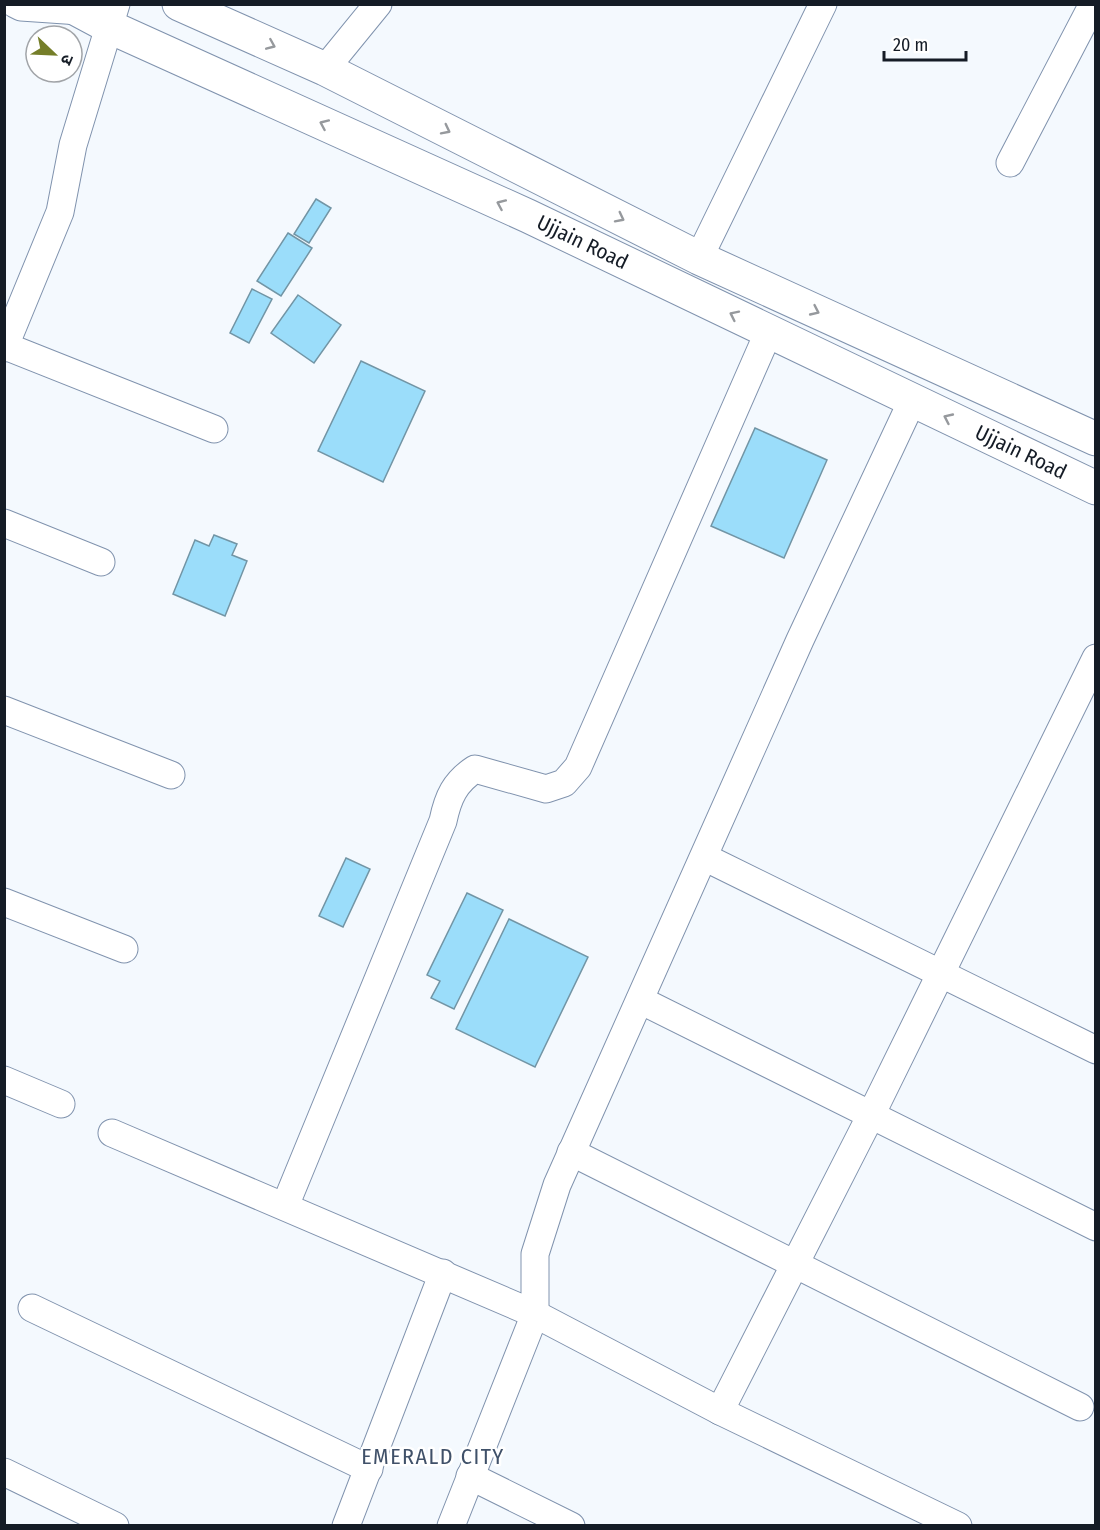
<svg xmlns="http://www.w3.org/2000/svg" width="1100" height="1530" font-family="'Fira Sans Condensed','Noto Sans Devanagari',sans-serif">
<rect width="100%" height="100%" fill="#f4f9fe"/>
<!-- building -->
<g fill="#9bddfa" stroke="#7295a5" stroke-width="1.5">
<path d="M316 199 331 208 309 243 294 234Z"/>
<path d="M288 233 312 248 281 296 257 281Z"/>
<path d="M252 289 272 299 249 343 230 333Z"/>
<path d="M298 295 341 325 314 363 271 333Z"/>
<path d="M361 361 425 391 383 482 318 451Z"/>
<path d="M755 428 827 460 784 558 711 526Z"/>
<path d="M214 535 237 544 232 555 247 561 225 616 173 594 195 540 209 546Z"/>
<path d="M346 858 370 869 343 927 319 916Z"/>
<path d="M467 893 503 910 454 1009 431 998 440 981 427 975Z"/>
<path d="M509 919 588 957 535 1067 456 1029Z"/>
</g>
<g fill="none" stroke-linecap="round" stroke-linejoin="round">
<!-- minor casing -->
<g stroke="#8093ae" stroke-width="29">
<g id="minor">
<path d="M15 4 21 7 80 11"/>
<path d="M325 69 378 4"/>
<path d="M1010 163 1093 4"/>
<path d="M699 258 823 4"/>
<path d="M5 346 214 429"/>
<path d="M4 348 60 212 73 145 116 4"/>
<path d="M4 523 101 562"/>
<path d="M4 710 171 775"/>
<path d="M704 857 1096 1050"/>
<path d="M4 902 124 949"/>
<path d="M640 1000 1096 1227"/>
<path d="M4 1080 61 1104"/>
<path d="M112 1133 535 1314V1254L557 1185 800 640 912 401"/>
<path d="M571 1152 1080 1407"/>
<path d="M285 1206 443 821C448 797 455 782 475 769L546 789 564 783 578 767 769 331"/>
<path d="M32 1308 369 1469"/>
<path d="M720 1411 871 1115 1096 658"/>
<path d="M4 1472 115 1526"/>
<path d="M470 1476 571 1526"/>
<path d="M346 1526 443 1273"/>
<path d="M451 1526 535 1314 720 1411 958 1526"/>
</g>
</g>
<!-- major casing -->
<g stroke="#8093ae" stroke-width="35">
<g id="major">
<path id="s1" d="M67 4 110 27 528 216 1096 488"/>
<path d="M179 4 325 69 699 258 1096 439"/>
</g>
</g>
<!-- minor -->
<use href="#minor" stroke="#fff" stroke-width="27"/>
<!-- major -->
<use href="#major" stroke="#fff" stroke-width="33"/>
</g>
<!-- one-way arrows -->
<defs><path id="oneway-chevron" d="M-2-3.5L2.5 0L-2 3.5" fill="none" stroke-width="1.6" stroke-linecap="round" stroke-linejoin="round" transform="scale(1.5)"/></defs>
<g stroke="#96999d">
<use href="#oneway-chevron" transform="translate(271 45) rotate(23)"/>
<use href="#oneway-chevron" transform="translate(324 124) rotate(-156)"/>
<use href="#oneway-chevron" transform="translate(446 130) rotate(27)"/>
<use href="#oneway-chevron" transform="translate(501 204) rotate(-156)"/>
<use href="#oneway-chevron" transform="translate(620 218) rotate(27)"/>
<use href="#oneway-chevron" transform="translate(815 311) rotate(25)"/>
<use href="#oneway-chevron" transform="translate(734 315) rotate(-154)"/>
<use href="#oneway-chevron" transform="translate(948 418) rotate(-155)"/>
</g>
<g text-anchor="middle" stroke-width="5" stroke-linejoin="round" paint-order="stroke">
<!-- street labels -->
<g font-size="21" fill="#151c26" stroke="#fff">
<text dy="7" stroke="none"><textPath href="#s1" startOffset="568">Ujjain Road</textPath></text>
<text dy="7" stroke="none"><textPath href="#s1" startOffset="1054">Ujjain Road</textPath></text>
</g>
<!-- neighbourhood labels -->
<g font-size="22" letter-spacing="1.5" fill="#405169" stroke="#fff">
<text x="433" y="1464">EMERALD CITY</text>
</g>
</g>
<!-- border -->
<rect width="1100" height="1530" fill="none" stroke="#151c26" stroke-width="12"/>
<!-- north arrow -->
<g transform="translate(54 54) rotate(113)"><circle r="28" fill="#ffffff" stroke="#a1a4a8" stroke-width="1.5"/>
<path d="M0-4.5L10 22L0 15L-10 22Z" fill="#757e29"/>
<text y="-9" font-size="16" font-weight="bold" text-anchor="middle" fill="#151c26">उ</text>
</g>
<!-- scale -->
<path d="M884 51v9h82v-9" fill="none" stroke="#151c26" stroke-width="3"/>
<text x="893" y="51" font-size="18" fill="#151c26" stroke="#ffffff" stroke-width="4.5" paint-order="stroke">20 m</text>
</svg>
